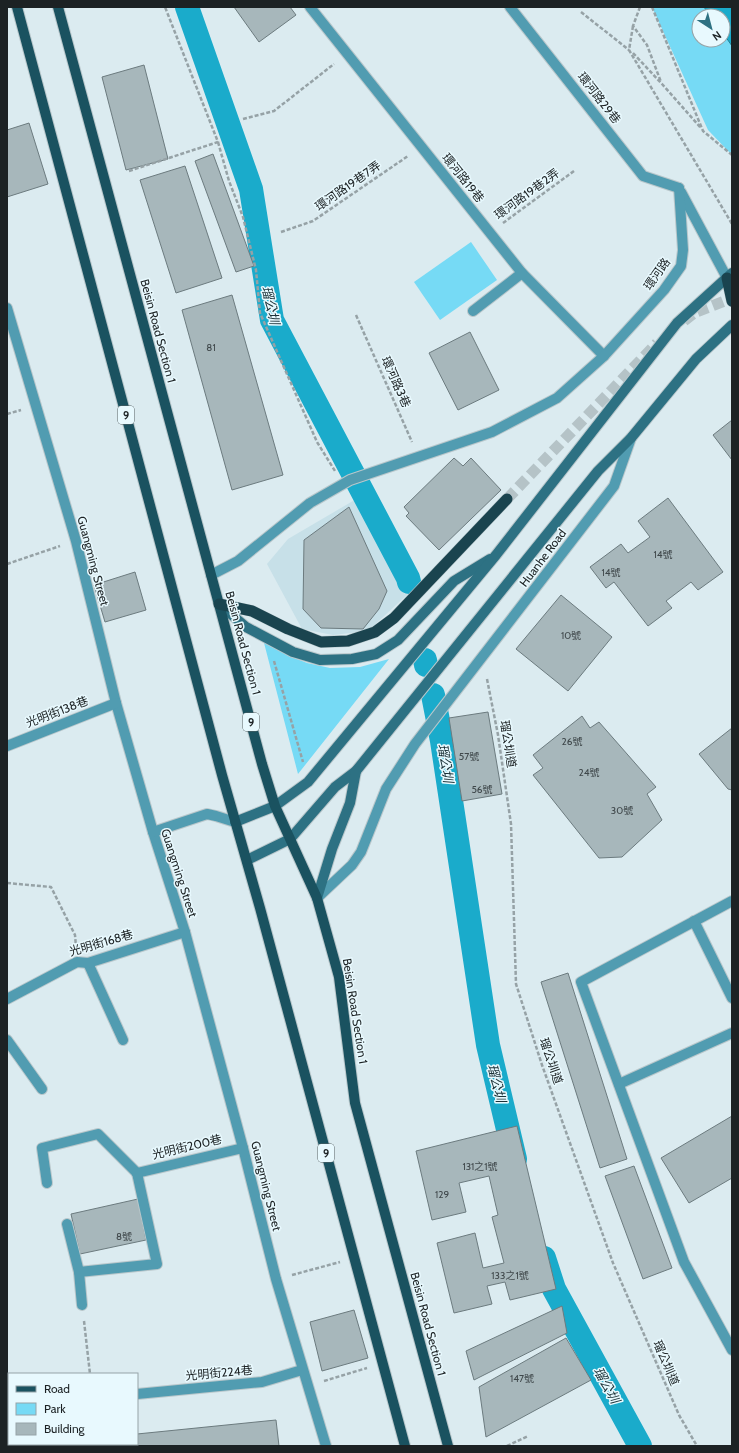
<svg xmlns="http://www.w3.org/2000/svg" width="739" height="1453" font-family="Cabin,'Noto Sans TC',sans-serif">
<rect width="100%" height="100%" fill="#dbebf0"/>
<!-- built -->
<path fill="#c7e0e8" d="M358 498 410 592 368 631 333 635 302 629 267 564 288 539Z"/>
<!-- green -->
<g fill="#76daf5">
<path d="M652 7H704L710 16H699V40H723V33L732 46V155L708 130Z"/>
<path d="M471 242 497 280 440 320 414 282Z"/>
<path d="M263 639 287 655 307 663 330 668 360 667 389 659 298 774Z"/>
</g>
<!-- water -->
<path fill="#1aabcb" stroke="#1b8299" d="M704 7H732V46L723 33V16H710Z"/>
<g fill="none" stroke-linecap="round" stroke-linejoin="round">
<!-- canal -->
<g stroke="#1aabcb" stroke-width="24">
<path d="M187 7 251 189 272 320 408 578 409 582"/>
<path d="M425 660 426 665"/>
<path d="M433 695 442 741 488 1045 515 1159"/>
<path d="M544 1258 554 1289 640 1446"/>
</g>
</g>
<!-- building -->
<g fill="#a7b7bb" stroke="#6c7b7f">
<path d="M234 7H290L296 15 259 42Z"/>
<path d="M144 65 168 159 126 170 102 77Z"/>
<path d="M29 123 48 184 7 197V130Z"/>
<path d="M213 154 254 266 236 272 195 161Z"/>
<path d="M185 166 222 278 176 293 140 180Z"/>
<path d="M232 295 283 475 232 490 182 310Z"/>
<path d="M470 332 499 390 458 410 429 353Z"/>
<path d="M732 420V460L713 435Z"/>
<path d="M454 458 463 466 471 458 501 490 439 550 406 516 409 513 404 507Z"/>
<path d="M668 498 723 572 698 590 691 582 666 601 672 608 648 626 614 582 606 588 590 567 621 544 628 553 650 537 638 521Z"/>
<path d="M349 507 387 591 379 609 363 629 321 628 303 609 304 540Z"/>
<path d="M135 572 146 610 105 622 94 585Z"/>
<path d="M561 595 612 637 568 691 516 649Z"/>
<path d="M488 712 502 794 462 801 449 718Z"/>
<path d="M582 716 590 728 599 722 656 787 647 794 662 820 622 857 599 858 533 775 543 768 533 755Z"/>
<path d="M732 728V790L728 789 699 754Z"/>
<path d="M568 973 627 1159 600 1168 541 982Z"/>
<path d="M732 1116V1178L689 1203 661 1158Z"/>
<path d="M517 1126 556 1289 510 1300 505 1282 487 1286 492 1304 454 1313 437 1243 475 1233 483 1268 504 1263 492 1217 498 1215 489 1176 459 1183 466 1212 432 1220 416 1151Z"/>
<path d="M634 1166 672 1268 643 1279 605 1176Z"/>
<path d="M138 1199 146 1240 80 1254 71 1214Z"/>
<path d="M562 1306 567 1333 474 1380 466 1351Z"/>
<path d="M354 1310 368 1358 322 1371 310 1322Z"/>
<path d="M566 1338 591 1380 486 1437 479 1387Z"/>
<path d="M276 1420 279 1446H40V1445L45 1444H137V1434Z"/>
</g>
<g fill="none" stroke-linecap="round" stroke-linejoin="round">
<!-- trunk-tunnel -->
<g stroke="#b5c3c7" stroke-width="11" stroke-dasharray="11 5.5" stroke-linecap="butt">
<path d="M684 321 694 313 732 298"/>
<path d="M507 499 657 343"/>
</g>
<!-- service casing -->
<g stroke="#b9c7cb" stroke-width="12">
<g id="service">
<path d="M310 7 522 273 604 356"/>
<path d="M681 192 727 278"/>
<path d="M473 311 522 273"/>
<path d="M211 575 238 561 310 503 350 480 492 432 557 398 604 356 664 290 681 266 683 250 679 188"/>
<path d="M317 898 352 865 361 852 386 789 415 744 614 486 631 438"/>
<path d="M732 901 581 982 684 1262 732 1350"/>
<path d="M694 921 732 998"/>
<path d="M88 963 123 1040"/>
<path d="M7 999 77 962 88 963 185 932"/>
<path d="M7 1040 42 1089"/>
<path d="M619 1084 732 1033"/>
<path d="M137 1173 243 1148"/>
<path d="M47 1183 42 1148 98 1134 137 1173"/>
<path d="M67 1224 79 1272"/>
<path d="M82 1305 79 1272 157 1264 137 1173"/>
<path d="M137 1394 262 1382 302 1370"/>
<path d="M7 1396H9"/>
</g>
</g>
<!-- minor casing -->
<g stroke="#b9c7cb" stroke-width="12">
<g id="minor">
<path d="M510 7 643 176 679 188"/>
<path d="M7 308 76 541 116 703 153 832 185 932 243 1148 276 1279 326 1446"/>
<path d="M7 746 116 703"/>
<path d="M153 832 207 814 216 816 235 822"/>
</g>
</g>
<!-- secondary casing -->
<g stroke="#b9c7cb" stroke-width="12">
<g id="secondary">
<path d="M219 604 246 627 293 652 320 660 352 659 376 654 398 640 454 581 490 559"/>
<path d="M235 822 275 806 308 782 496 555 677 323 732 273"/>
<path d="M247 860 290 839 335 787 356 771 598 471 631 438 696 359 732 325"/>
<path d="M317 898 332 849 350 803 356 771"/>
</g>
</g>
<!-- primary casing -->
<g stroke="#b9c7cb" stroke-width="12">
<g id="primary">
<path d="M17 7 222 775 260 908 405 1446"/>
<path d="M58 7 262 764 275 806 317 898 339 977 355 1103 448 1446"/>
</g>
</g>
<!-- trunk casing -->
<g stroke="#b9c7cb" stroke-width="12">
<g id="trunk">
<path d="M727 278 732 301"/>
<path d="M219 604 252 611 288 629 321 642 348 641 375 632 394 618 507 499"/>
</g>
</g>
<!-- path -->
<g stroke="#96a2a6" stroke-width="2.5" stroke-dasharray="4 2" stroke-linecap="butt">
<path d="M640 7 633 26 647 45 661 82"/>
<path d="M652 7 703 131 732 155"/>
<path d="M581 12 629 50"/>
<path d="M633 26 629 50 732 224"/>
<path d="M633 53 662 84 701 128"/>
<path d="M243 119 274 111 334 64"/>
<path d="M218 142 229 181 243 217 256 270 260 313 317 442 335 471"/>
<path d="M129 171 218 142 165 7"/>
<path d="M503 223 574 171"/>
<path d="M281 232 313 221 408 156"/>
<path d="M356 315 412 442"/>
<path d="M7 414 21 410"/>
<path d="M7 564 60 546"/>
<path d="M274 661 303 762"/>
<path d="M487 679 498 735 511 824 516 984 542 1065 613 1263 679 1415 697 1446"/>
<path d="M7 883 51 887 75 935 76 947"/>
<path d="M292 1275 340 1262"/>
<path d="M84 1321 90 1374"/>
<path d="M324 1381 367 1368"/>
<path d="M507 1446 528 1436"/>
</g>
<!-- service -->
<use href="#service" stroke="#519cb1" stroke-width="10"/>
<!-- minor -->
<use href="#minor" stroke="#519cb1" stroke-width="10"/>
<!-- secondary -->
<use href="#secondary" stroke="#2d7183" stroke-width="10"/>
<!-- primary -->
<use href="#primary" stroke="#1a5260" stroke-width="10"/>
<!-- trunk -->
<use href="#trunk" stroke="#1a444f" stroke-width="11"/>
</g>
<g text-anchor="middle" stroke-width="3" stroke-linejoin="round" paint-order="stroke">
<!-- number labels -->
<g font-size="10" fill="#3f474a">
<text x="211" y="351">81</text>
<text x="663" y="558">14號</text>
<text x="611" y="576">14號</text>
<text x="571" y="639">10號</text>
<text x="572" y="745">26號</text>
<text x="469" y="760">57號</text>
<text x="589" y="776">24號</text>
<text x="482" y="793">56號</text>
<text x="622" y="814">30號</text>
<text x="480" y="1170">131之1號</text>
<text x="442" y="1198">129</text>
<text x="124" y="1240">8號</text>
<text x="510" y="1279">133之1號</text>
<text x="522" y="1382">147號</text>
</g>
<!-- shield labels -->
<g fill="#e8f9fe" stroke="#596265" stroke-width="1">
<rect x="118" y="406" width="16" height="18" rx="3"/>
<rect x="243" y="713" width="16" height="18" rx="3"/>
<rect x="318" y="1144" width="16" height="18" rx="3"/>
</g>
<g font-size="11" font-weight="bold" fill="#1c2224">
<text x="126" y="419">9</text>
<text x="251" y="726">9</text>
<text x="326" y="1157">9</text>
</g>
<!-- street labels -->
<g font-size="12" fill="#1c2224" stroke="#e8f9fe">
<text transform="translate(599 98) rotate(52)" y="4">環河路29巷</text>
<text transform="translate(463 178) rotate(51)" y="4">環河路19巷</text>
<text transform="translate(348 186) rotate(-35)" y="4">環河路19巷7弄</text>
<text transform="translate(527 194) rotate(-36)" y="4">環河路19巷2弄</text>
<text transform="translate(657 274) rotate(-55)" y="4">環河路</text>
<text transform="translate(158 331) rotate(75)" y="4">Beisin Road Section 1</text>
<text transform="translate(396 382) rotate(66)" y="4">環河路3巷</text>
<text transform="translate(543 558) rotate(-53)" y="4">Huanhe Road</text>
<text transform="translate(93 561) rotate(75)" y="4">Guangming Street</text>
<text transform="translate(243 643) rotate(75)" y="4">Beisin Road Section 1</text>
<text transform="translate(57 712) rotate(-21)" y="4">光明街138巷</text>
<text transform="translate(508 744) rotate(81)" y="4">瑠公圳道</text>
<text transform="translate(179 873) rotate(72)" y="4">Guangming Street</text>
<text transform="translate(101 943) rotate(-16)" y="4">光明街168巷</text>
<text transform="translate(355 1011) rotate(81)" y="4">Beisin Road Section 1</text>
<text transform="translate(551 1061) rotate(71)" y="4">瑠公圳道</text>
<text transform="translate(187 1147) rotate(-13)" y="4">光明街200巷</text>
<text transform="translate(266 1186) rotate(76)" y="4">Guangming Street</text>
<text transform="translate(428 1324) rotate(75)" y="4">Beisin Road Section 1</text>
<text transform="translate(666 1363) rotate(67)" y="4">瑠公圳道</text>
<text transform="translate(219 1373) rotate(-5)" y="4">光明街224巷</text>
</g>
<!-- water labels -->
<g font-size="13" font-style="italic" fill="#1b3137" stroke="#e8f9fe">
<text transform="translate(271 305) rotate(77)" y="5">瑠公圳</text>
<text transform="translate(446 763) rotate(81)" y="5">瑠公圳</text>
<text transform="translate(497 1083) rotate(76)" y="5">瑠公圳</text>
<text transform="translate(607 1385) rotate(61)" y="5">瑠公圳</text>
</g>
</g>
<!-- border -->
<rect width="739" height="1453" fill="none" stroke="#1c2224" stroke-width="16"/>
<!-- legend -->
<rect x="8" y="1373" width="130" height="72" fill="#e8f9fe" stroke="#96a3a7"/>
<rect x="16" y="1386" width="20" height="6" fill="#1a5260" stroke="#96a3a7"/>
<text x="44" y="1393" font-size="12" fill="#1c2224">Road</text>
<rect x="16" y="1403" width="20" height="12" fill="#76daf5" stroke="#96a3a7"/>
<text x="44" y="1413" font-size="12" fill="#1c2224">Park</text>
<rect x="16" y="1423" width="20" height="12" fill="#a7b7bb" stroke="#96a3a7"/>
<text x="44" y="1433" font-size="12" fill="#1c2224">Building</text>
<!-- north arrow -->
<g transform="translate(711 28) rotate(144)"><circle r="19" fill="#e8f9fe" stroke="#96a3a7"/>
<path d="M0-3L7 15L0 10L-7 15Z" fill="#2e7182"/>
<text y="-6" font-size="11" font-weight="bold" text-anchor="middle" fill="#1c2224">N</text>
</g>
</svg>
